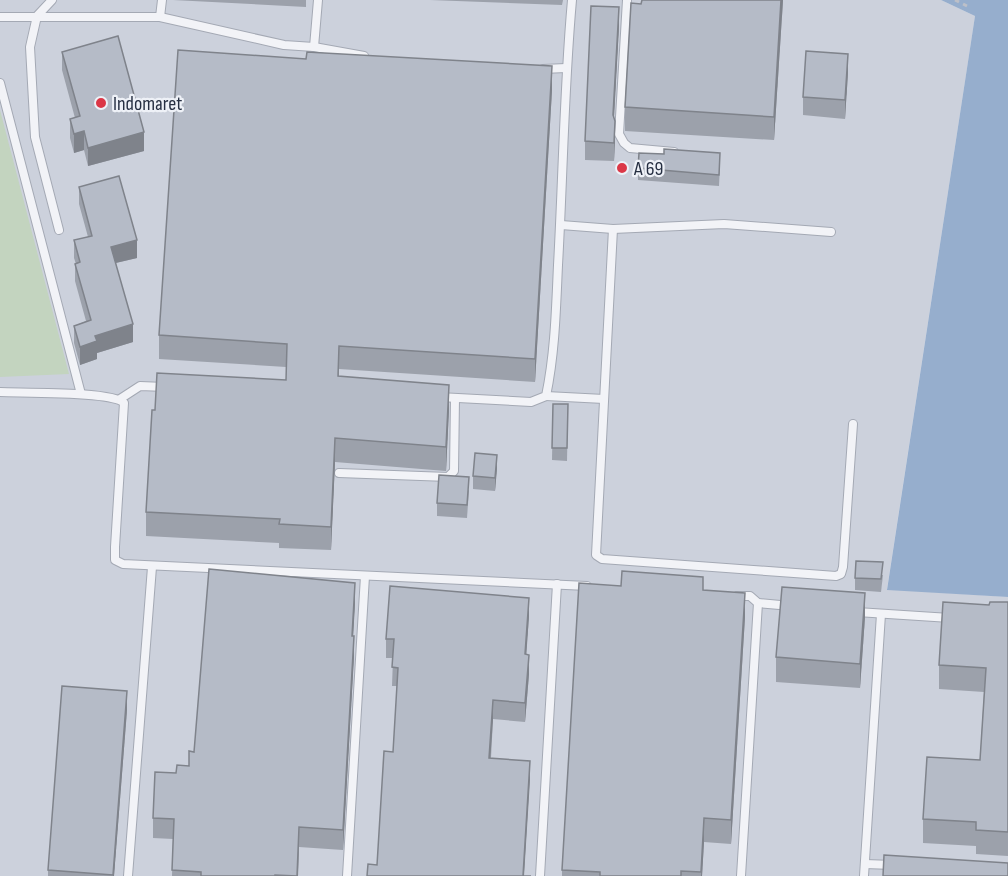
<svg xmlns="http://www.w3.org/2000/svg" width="1008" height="876" font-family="'Sofia Sans Condensed',sans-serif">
<rect width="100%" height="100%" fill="#dfe2ea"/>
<!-- built -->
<path fill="#ccd1dc" d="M0 0H941L975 16 887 589 1008 597V876H0Z"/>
<!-- green -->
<path fill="#c3d4bf" d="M0 110 69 374 0 377Z"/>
<!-- water -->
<path fill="#96aecd" d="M941 0H1008V597L887 590 975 16Z"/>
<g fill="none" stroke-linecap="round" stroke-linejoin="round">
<!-- lane casing -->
<g stroke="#a4a9b4" stroke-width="10">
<g id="lane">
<path d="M52 0 37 16 30 47 35 137 59 230"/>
<path d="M627 0 619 134 624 143 630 148 674 152"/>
<path d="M0 17H160L284 45 314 47 364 56"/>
<path d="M160 17 162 0"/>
<path d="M314 47 318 0"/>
<path d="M543 69 566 68"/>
<path d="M0 83 81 394"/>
<path d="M561 225 613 229 724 224 831 232"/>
<path d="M613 229 596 555 602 559 836 576 841 574 843 567 853 424"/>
<path d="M0 392C21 393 113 391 124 403L115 547V560L123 564 587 586"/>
<path d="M546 396 604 399"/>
<path d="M439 397 531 402 546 396C555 353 556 309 558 265 563 176 564 88 572 0"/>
<path d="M120 399 140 386 165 387"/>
<path d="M339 473 448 477 454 471 455 398"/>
<path d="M737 596H750L758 603 791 606"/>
<path d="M857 612 950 618"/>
<path d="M865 864 893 865"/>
<path d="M128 876 152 567"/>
<path d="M347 876 365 576"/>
<path d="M540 876 557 584"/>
<path d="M741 876 758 603"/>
<path d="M864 876 881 614"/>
</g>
</g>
<!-- path -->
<path stroke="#bdc0c8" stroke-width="3" stroke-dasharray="4.5 4.5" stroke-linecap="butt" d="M955 0 967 6"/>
<!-- lane -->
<use href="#lane" stroke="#f2f3f7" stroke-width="8"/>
</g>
<!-- wall -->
<g fill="#9ca1ab">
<path d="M173 0H306V7Z"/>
<path d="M430 0H563L562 5Z"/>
<path d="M783 0 774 140 625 131V107L641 4Z"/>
<path d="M619 26 614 118 615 139 614 161 585 160V141Z"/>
<path d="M62 52 144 151 88 166 84 150 74 153 70 138V119L75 118 62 70Z"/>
<path d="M848 72 845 119 803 115V97Z"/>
<path d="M552 90 535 382 339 369V376L449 409 446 471 335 462 331 550 279 548V543L146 536V512L286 380V367L159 359V335Z"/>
<path d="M664 154 720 164 719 186 638 180V168Z"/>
<path d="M79 187 137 258 116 263 133 342 97 353V359L80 365 74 343V326L86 321 75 281V264H76L74 258V240L88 237 79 204Z"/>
<path d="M553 404H568L567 461 552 460Z"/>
<path d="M497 468 495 491 473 489V476Z"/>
<path d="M469 490 467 518 437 516V503Z"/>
<path d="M883 575 881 592 855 590V578Z"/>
<path d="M703 591 745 617 731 844 704 842 702 876H562V870Z"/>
<path d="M1008 602V856L976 854V846L923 843V819L980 760 984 692 939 689V665L989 605Z"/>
<path d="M355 603 353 636 354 656 343 850 299 847 298 876H172L173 839 153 838V818L176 773 189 766 194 752Z"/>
<path d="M529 616 526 655 529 674 525 722 493 719 491 758 530 780 377 865 393 752 397 686H392L393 658H386V639Z"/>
<path d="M865 617 860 688 776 682V657Z"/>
<path d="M127 710 114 876H48V870Z"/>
</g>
<!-- shaded-wall -->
<g fill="#7f838b">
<path d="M781 0H783L774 140V117Z"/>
<path d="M619 7V26L613 134V115Z"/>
<path d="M848 54V72L845 119V100Z"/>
<path d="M552 66V90L535 382V359Z"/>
<path d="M615 121V139L614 161V143Z"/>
<path d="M84 131V150L74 153V134Z"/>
<path d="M144 132V151L88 166V148Z"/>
<path d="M137 240V258L111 264V247Z"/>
<path d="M133 324V342L97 353V359L80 365V347L95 336Z"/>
<path d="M449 385V409L446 471V447Z"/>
<path d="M335 438V462L331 550V527Z"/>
<path d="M497 455V468L495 491V478Z"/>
<path d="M355 583V603L352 656V636Z"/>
<path d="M745 593V617L731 844V820Z"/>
<path d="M865 593V617L860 688V664Z"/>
<path d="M529 598V616L525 673V654Z"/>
<path d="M354 636V656L343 850V830Z"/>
<path d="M529 655V674L525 722V703Z"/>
<path d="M127 691V710L114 876H113Z"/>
<path d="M493 700V719L489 777V758Z"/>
<path d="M530 761V780L524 876H523Z"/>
<path d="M704 818V842L702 876H701Z"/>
<path d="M299 827 298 876H297Z"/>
</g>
<!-- building -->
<g fill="#b5bbc7" stroke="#7f838b" stroke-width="1.5">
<path d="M642 0H781L774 117 625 107 631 3 641 4Z"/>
<path d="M591 6 619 7 613 115 615 121 614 143 585 141Z"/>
<path d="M118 36 144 132 88 148 84 131 74 134 70 119 80 116 62 52Z"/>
<path d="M178 50 306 59 307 52 552 66 535 359 339 346 338 376 449 385 446 447 335 438 331 527 279 524 280 519 146 512 152 410H155L157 373 286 380 287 344 159 335Z"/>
<path d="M806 51 848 54 845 100 803 97Z"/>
<path d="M664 149 720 153 719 175 638 168 639 153 664 154Z"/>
<path d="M119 176 137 240 111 247 133 324 95 336 97 341 80 347 74 326 91 320 75 264 80 262 74 240 92 236 79 187Z"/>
<path d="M553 404H568L567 448H552Z"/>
<path d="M475 453 497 455 495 478 473 476Z"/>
<path d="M439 475 469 477 467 505 437 503Z"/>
<path d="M856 561 883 562 881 579 855 578Z"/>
<path d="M209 569 355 583 352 636H354L343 830 299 827 297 876 275 875V876H201V872L172 870 174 819 153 818 155 772 176 773 177 765 189 766V751L194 752Z"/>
<path d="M622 571 703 577V590L745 593 731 820 704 818 701 872 681 871V876H600V872L562 870 579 583 621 586Z"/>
<path d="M390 586 529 598 525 654 529 655 525 703 493 700 489 758 530 761 523 876H531H367L368 864 377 865 384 751 393 752 398 668 392 667 394 639H386Z"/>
<path d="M782 587 865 593 860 664 776 657Z"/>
<path d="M943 602 989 605 990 602H1008V832L976 830V822L923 819 927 757 980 760 986 668 939 665Z"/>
<path d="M62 686 127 691 113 875 48 870Z"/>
<path d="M884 855 1008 863V876H883Z"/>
</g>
<!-- markers -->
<g fill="#db3747" stroke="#eef1f7" stroke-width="2">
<circle cx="101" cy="103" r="6"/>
<circle cx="622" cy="168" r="6"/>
</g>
<g text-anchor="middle" stroke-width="4.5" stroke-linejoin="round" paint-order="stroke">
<!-- poi labels -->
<g font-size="20" fill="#262f42" stroke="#eef1f7" text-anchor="start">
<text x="113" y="110">Indomaret</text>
<text x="634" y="175">A 69</text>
</g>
</g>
</svg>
